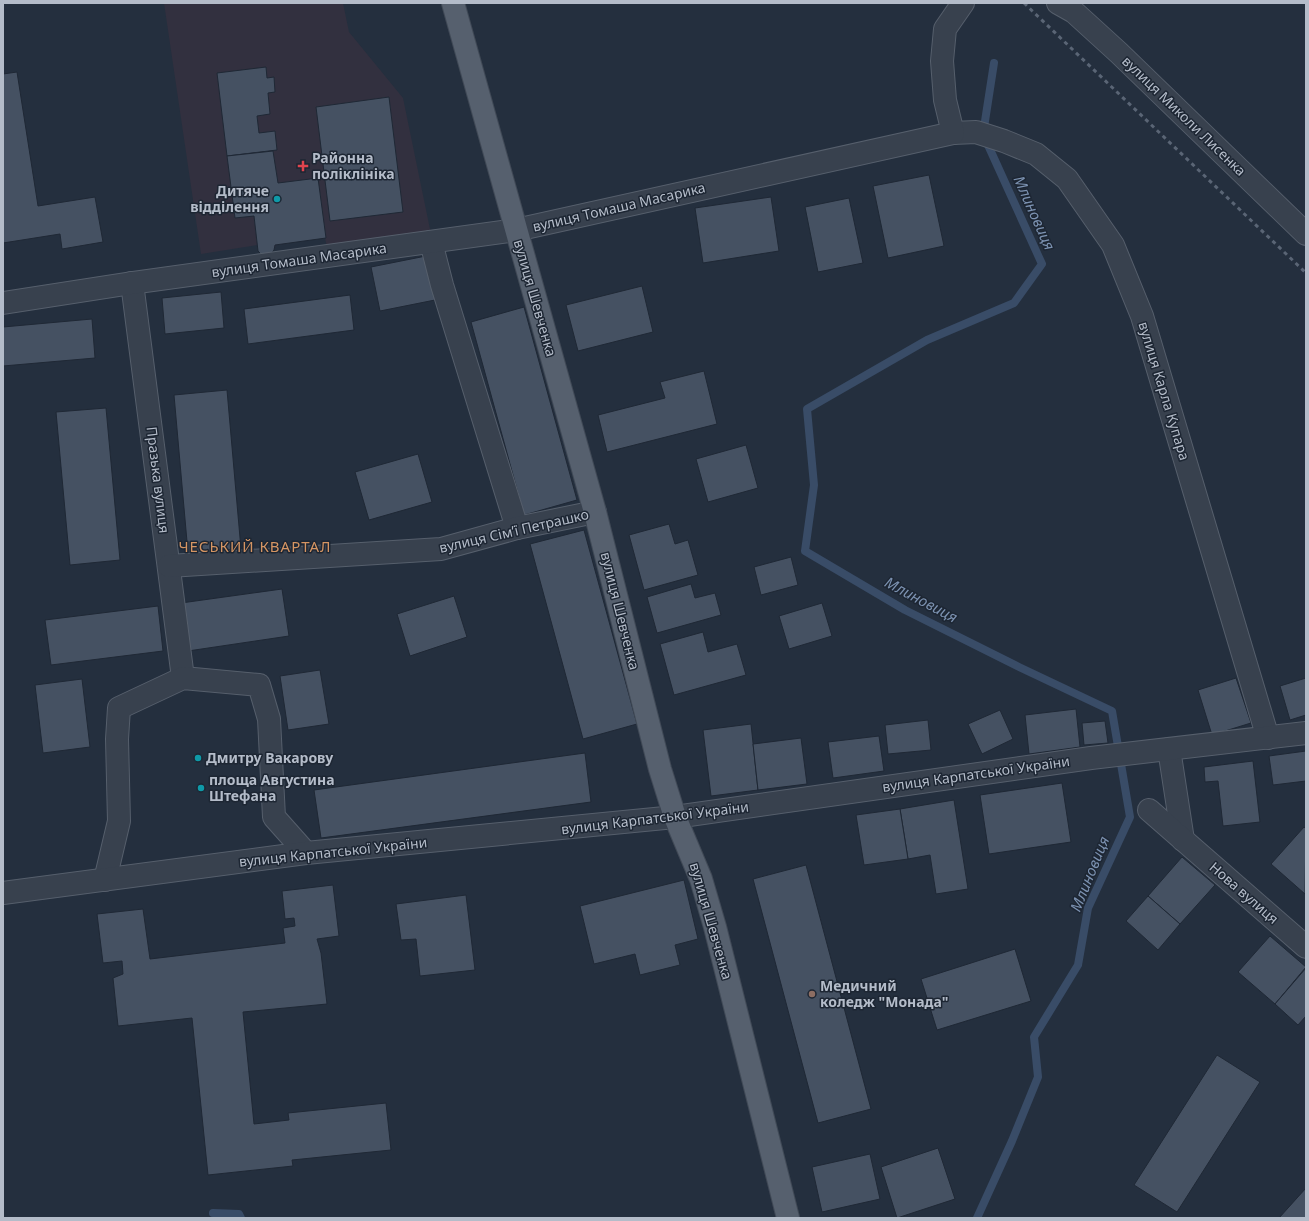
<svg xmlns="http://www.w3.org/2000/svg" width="1309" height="1221" font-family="'Noto Sans',sans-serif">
<rect width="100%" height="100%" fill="#242f3e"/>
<!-- medical -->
<path fill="#32303f" d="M164 3H343L349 32 403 98 431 234 327 247 325 238 276 245 274 250 271 254 257 245 201 254Z"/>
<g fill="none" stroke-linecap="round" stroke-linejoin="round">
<!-- stream -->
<g stroke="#394c67" stroke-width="8">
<path d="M213 1213 239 1214 241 1218"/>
<path d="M977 1218 1012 1141 1038 1077 1034 1037 1078 965 1088 908 1130 817 1112 711 1019 667 905 610 805 551 814 485 807 409 927 340 1014 303 1042 264 983 134 994 63"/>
</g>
</g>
<!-- building -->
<g fill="#455162" stroke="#1f2835">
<path d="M266 67 267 78 274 77 275 92 268 93 270 114 257 116 259 133 275 131 277 150 227 156 217 73Z"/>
<path d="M17 72 38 206 95 197 103 242 62 249 60 234 3 243V74Z"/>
<path d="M389 97 403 212 330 221 316 107Z"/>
<path d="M273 151 278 183 318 178 326 238 275 245 274 250 271 254 267 255 261 254 258 251 254 216 235 218 227 156Z"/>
<path d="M929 175 944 246 888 258 873 186Z"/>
<path d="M771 197 779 251 703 263 695 208Z"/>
<path d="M849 198 863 263 818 272 805 207Z"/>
<path d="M431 255 440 299 380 311 371 267Z"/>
<path d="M642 286 653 332 578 351 566 305Z"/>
<path d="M221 292 224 328 165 334 162 298Z"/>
<path d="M350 295 354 330 248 344 244 309Z"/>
<path d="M524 307 577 500 524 515 471 322Z"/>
<path d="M92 319 95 358 3 366V327Z"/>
<path d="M704 371 717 424 607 452 598 415 665 398 660 382Z"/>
<path d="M227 390 241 549 188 553 174 395Z"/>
<path d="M106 408 120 560 70 565 56 412Z"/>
<path d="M746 445 758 488 708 502 696 459Z"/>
<path d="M418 454 432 502 369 520 355 472Z"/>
<path d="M669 524 675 544 688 540 698 575 644 590 629 535Z"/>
<path d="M584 530 637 724 583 739 530 544Z"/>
<path d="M791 557 798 585 761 595 754 567Z"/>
<path d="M691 584 695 598 715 593 721 615 657 633 647 597Z"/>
<path d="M282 589 289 636 188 651 181 603Z"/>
<path d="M454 596 467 637 410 656 397 614Z"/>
<path d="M822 603 832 636 789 649 779 616Z"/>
<path d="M158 606 163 651 51 665 45 620Z"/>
<path d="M703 632 708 652 737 644 746 675 674 695 660 644Z"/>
<path d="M320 670 329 724 288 730 280 676Z"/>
<path d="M1236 678 1251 723 1212 735 1198 690Z"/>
<path d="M1306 678V715L1290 720 1280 686Z"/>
<path d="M82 679 90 747 43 753 35 685Z"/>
<path d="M1076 709 1080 747 1029 754 1025 715Z"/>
<path d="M1000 710 1013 739 982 754 968 724Z"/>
<path d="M928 720 931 750 888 754 885 725Z"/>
<path d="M1105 721 1108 743 1084 745 1082 723Z"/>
<path d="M751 724 758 790 711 796 703 730Z"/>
<path d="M879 736 884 771 833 778 828 742Z"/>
<path d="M801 738 807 784 758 790 753 744Z"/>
<path d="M1306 751V781L1273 785 1269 756Z"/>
<path d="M585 753 591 802 321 838 314 790Z"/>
<path d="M1253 761 1260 822 1223 826 1218 781 1205 782 1204 767Z"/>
<path d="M1062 783 1071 842 989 854 980 795Z"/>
<path d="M954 800 968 889 936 894 930 855 908 859 900 809Z"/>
<path d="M900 809 908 859 864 865 856 815Z"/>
<path d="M1304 827 1306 829 1305 894 1271 864Z"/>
<path d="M1182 857 1215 885 1180 924 1148 896Z"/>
<path d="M806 865 871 1109 818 1123 753 879Z"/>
<path d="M684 880 698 939 675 945 680 965 640 975 635 954 594 964 580 906Z"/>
<path d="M333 885 339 936 317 939 321 953 327 1004 243 1012 254 1124 289 1120 288 1113 386 1103 391 1150 292 1160 293 1166 208 1175 192 1018 118 1026 113 978 123 974 122 961 103 963 97 914 143 909 150 959 285 943 283 928 295 926 294 918 285 919 282 891Z"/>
<path d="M466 895 475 970 420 976 416 939 401 940 396 904Z"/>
<path d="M1148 896 1180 924 1158 950 1126 921Z"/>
<path d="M1270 936 1306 967 1275 1004 1238 972Z"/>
<path d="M1015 949 1031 1001 937 1030 921 979Z"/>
<path d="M1306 968V1016L1298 1025 1275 1004Z"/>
<path d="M1217 1055 1260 1082 1177 1212 1134 1185Z"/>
<path d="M938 1148 955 1199 897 1218 881 1167Z"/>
<path d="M870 1154 880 1199 822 1212 812 1167Z"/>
<path d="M1306 1188V1218H1279Z"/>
</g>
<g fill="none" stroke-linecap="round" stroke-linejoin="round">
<!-- minor casing -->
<g stroke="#565f6c" stroke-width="24">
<g id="minor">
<path d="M1058 3 1074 12 1119 53 1306 234"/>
<path d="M953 133 976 132 1004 141 1036 154 1067 179 1113 245 1142 316 1268 738"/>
<path d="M431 242 442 285 517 528"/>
<path d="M132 283 183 678"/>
<path d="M3 303 132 283 516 230 953 133 945 100 942 61 945 29 963 3"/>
<path d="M169 566 441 549 517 528 595 512"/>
<path d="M1169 749 1183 840"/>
<path d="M1149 810 1306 947"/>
<path d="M105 880 119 821 117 739 119 708 183 678 259 685 269 719 274 817 306 853"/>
<path d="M3 893 306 853 675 817 1091 758 1306 733"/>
</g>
</g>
<!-- major casing -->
<g stroke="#414a57" stroke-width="24">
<path id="major" d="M453 3 595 512 660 769 675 817 701 879 715 927 788 1218"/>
</g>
<!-- minor -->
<use href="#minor" stroke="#38414e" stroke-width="22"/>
<!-- major -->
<use href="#major" stroke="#56606e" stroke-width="22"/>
<!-- rail -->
<path stroke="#5a6575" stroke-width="3" stroke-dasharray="4 4" stroke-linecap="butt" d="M1024 3 1306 273"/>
</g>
<!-- markers -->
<path fill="#e0444e" stroke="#1d2633" stroke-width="1.5" d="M301 160h4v4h4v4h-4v4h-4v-4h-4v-4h4z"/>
<g fill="#0f9aa8" stroke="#1d2633" stroke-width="1.5">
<circle cx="277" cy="199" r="4"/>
<circle cx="198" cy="758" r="4"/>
<circle cx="201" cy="788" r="4"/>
</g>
<circle fill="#8d6e63" stroke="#1d2633" stroke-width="1.5" cx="812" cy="994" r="4"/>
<g text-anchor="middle" stroke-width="3" stroke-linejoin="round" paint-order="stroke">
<!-- street labels -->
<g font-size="14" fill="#b4bcc9" stroke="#1d2633">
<text transform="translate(1184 116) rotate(44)" y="5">вулиця Миколи Лисенка</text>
<text transform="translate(619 207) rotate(-13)" y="5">вулиця Томаша Масарика</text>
<text transform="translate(299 260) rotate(-8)" y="5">вулиця Томаша Масарика</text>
<text transform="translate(535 298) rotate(74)" y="5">вулиця Шевченка</text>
<text transform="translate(1164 391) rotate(73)" y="5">вулиця Карла Купара</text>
<text transform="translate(158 480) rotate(83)" y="5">Празька вулиця</text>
<text transform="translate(514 531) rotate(-13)" y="5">вулиця Сімʼї Петрашко</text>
<text transform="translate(620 611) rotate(76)" y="5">вулиця Шевченка</text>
<text transform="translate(976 774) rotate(-8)" y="5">вулиця Карпатської України</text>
<text transform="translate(655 818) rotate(-7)" y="5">вулиця Карпатської України</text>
<text transform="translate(333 852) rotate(-6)" y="5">вулиця Карпатської України</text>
<text transform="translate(1244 893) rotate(41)" y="5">Нова вулиця</text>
<text transform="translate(711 921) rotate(74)" y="5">вулиця Шевченка</text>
</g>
<!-- poi labels -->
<g font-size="14" font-weight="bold" fill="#b4bcc9" stroke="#1d2633" text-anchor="start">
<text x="312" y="163">Районна<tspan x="312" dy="16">поліклініка</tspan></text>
<text x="269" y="196" text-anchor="end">Дитяче<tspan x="269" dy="16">відділення</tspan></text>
<text x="206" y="763">Дмитру Вакарову</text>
<text x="209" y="785">площа Августина<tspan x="209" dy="16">Штефана</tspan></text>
<text x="820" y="991">Медичний<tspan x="820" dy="16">коледж "Монада"</tspan></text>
</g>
<!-- water labels -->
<g font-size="15" font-style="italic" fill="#7c92b1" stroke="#1d2633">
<text transform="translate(1034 213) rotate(66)" y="5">Млиновиця</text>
<text transform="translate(921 600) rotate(28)" y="5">Млиновиця</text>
<text transform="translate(1090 874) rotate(-68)" y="5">Млиновиця</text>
</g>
<!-- neighbourhood labels -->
<g font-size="15" letter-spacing="1" fill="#d59563" stroke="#1d2633">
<text x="255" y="552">ЧЕСЬКИЙ КВАРТАЛ</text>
</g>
</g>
<!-- border -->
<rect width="1309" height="1221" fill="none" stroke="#b4bcc9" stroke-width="8"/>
</svg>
